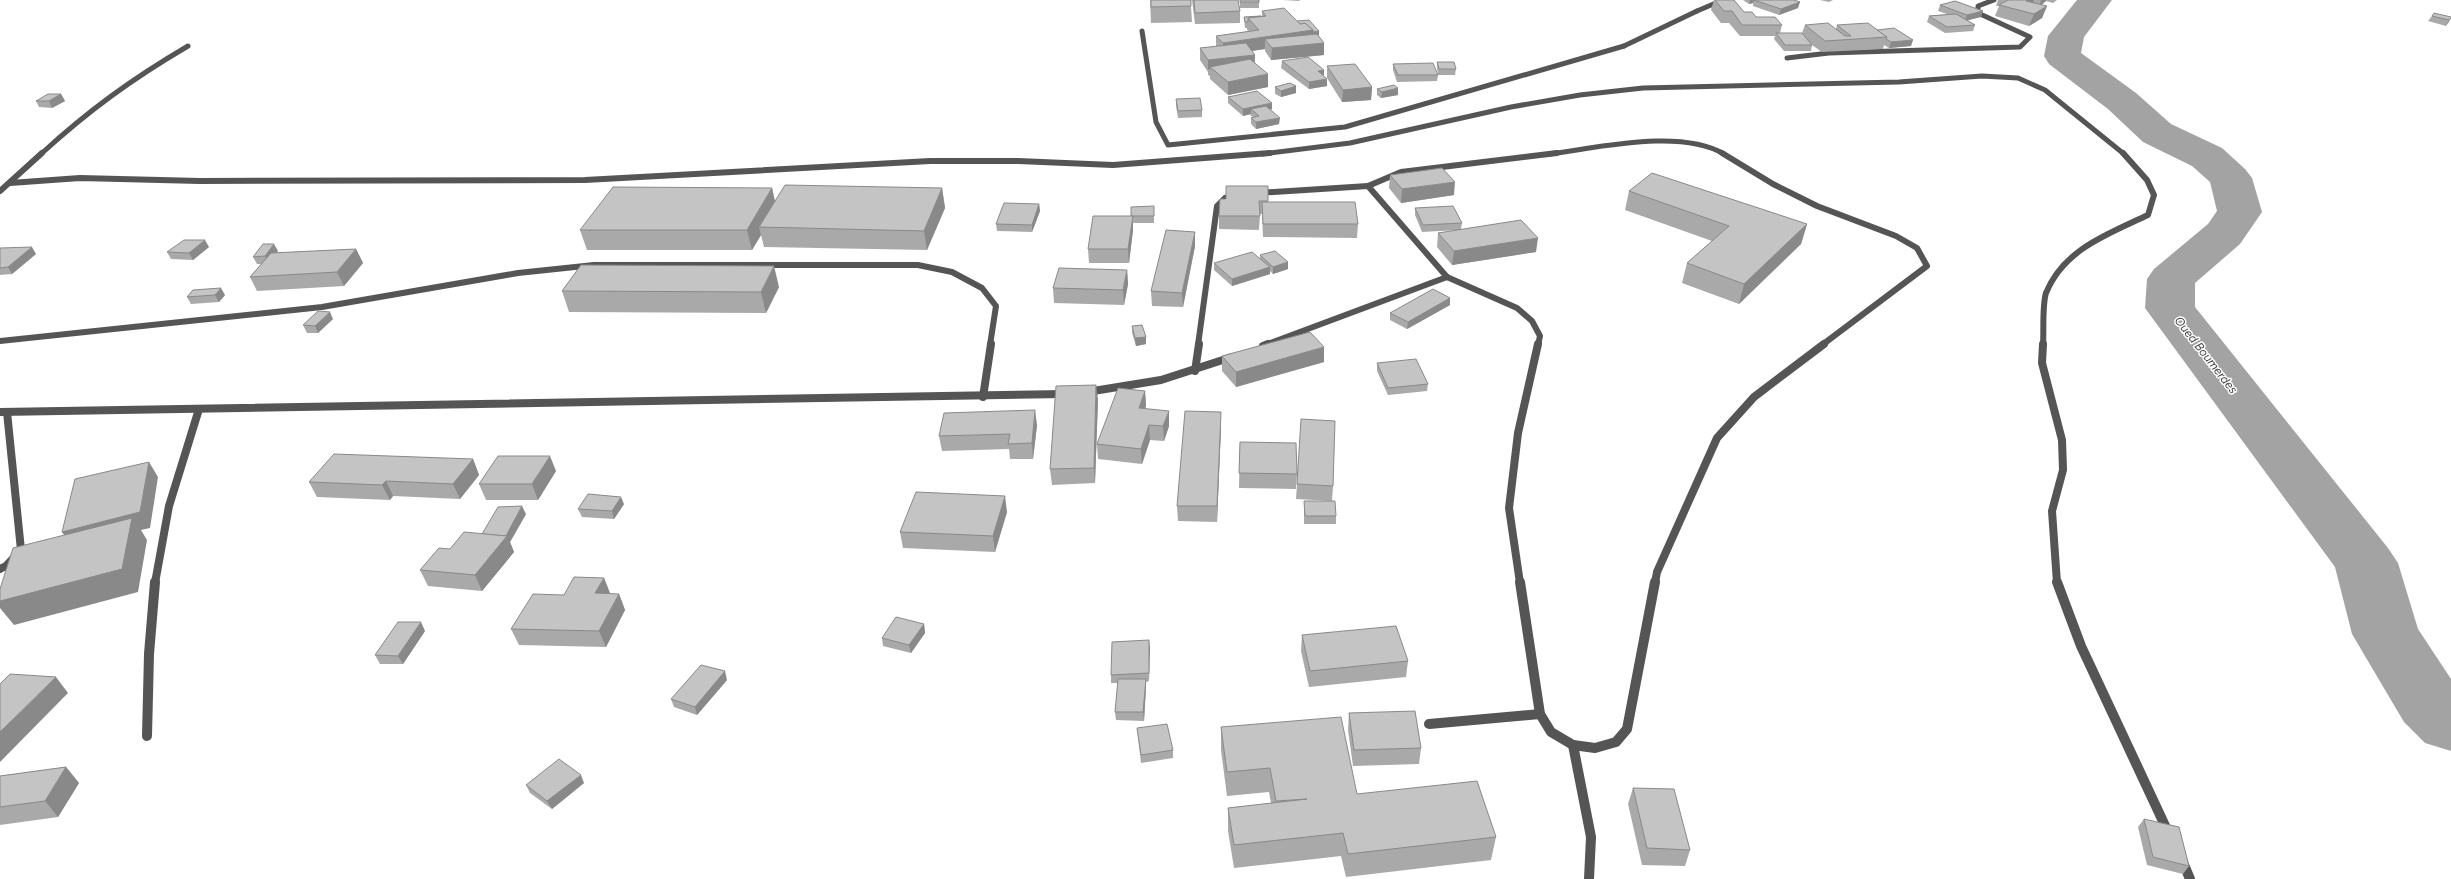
<svg xmlns="http://www.w3.org/2000/svg" width="2451" height="879" font-family="Figtree,sans-serif">
<rect width="100%" height="100%" fill="#fff"/>
<g fill="none" stroke-linecap="round" stroke-linejoin="round">
<!-- river -->
<path fill="#a3a3a3" fill-rule="evenodd" d="M2077 0H2112L2084 37 2081 53 2136 93 2171 124 2222 148 2245 169 2252 178 2262 212 2240 244 2195 283V307L2388 548 2398 563 2418 629 2451 679V751L2425 743 2404 722 2352 634 2335 567 2145 308 2147 279 2154 269 2208 224 2217 211 2210 182 2192 166 2143 142 2108 109 2049 64 2044 56 2048 36Z"/>
<!-- service-far3 -->
<g stroke="#555" stroke-width="5">
<path d="M41 154C89 110 132 79 188 46"/>
<path d="M1262 154 1350 143 1511 107 1580 95 1643 88 1899 82 1982 76 2018 78 2045 90 2124 154"/>
</g>
<!-- service-far2 -->
<g stroke="#555" stroke-width="6">
<path d="M10 183 80 178 200 181 585 180 930 161H1018L1113 165 1270 153"/>
<path d="M0 191 42 153"/>
<path d="M2043 345C2044 332 2042 305 2046 293 2064 249 2108 234 2148 215L2154 195 2147 180 2123 153"/>
</g>
<!-- service-far1 -->
<g stroke="#555" stroke-width="8">
<path d="M2043 344 2042 363 2062 440 2063 470 2052 511 2057 583"/>
<path d="M0 569 6 566 21 550 7 412"/>
</g>
<!-- service -->
<g stroke="#555" stroke-width="10">
<path d="M2057 582 2081 646 2168 832"/>
<path d="M1573 745 1591 837 1589 879"/>
<path d="M2182 860 2190 879"/>
</g>
<!-- minor-far3 -->
<g stroke="#555" stroke-width="5">
<path d="M1624 46 1697 11"/>
<path d="M1787 58 1829 53 2020 47 2030 37 1978 13V6L1994 0"/>
<path d="M1549 154C1598 148 1680 128 1724 154"/>
</g>
<!-- minor-far2 -->
<g stroke="#555" stroke-width="6">
<path d="M1722 153 1773 184 1817 206 1896 236 1917 248 1927 266 1822 345"/>
<path d="M1257 193 1368 186"/>
<path d="M1447 277 1517 308 1532 321 1540 336 1538 345"/>
<path d="M1447 277 1368 186 1401 172 1557 153"/>
<path d="M0 341 322 307 518 273 594 265H918L952 272 982 288 996 306 990 345"/>
<path d="M1198 345 1217 206 1225 198 1236 195"/>
<path d="M1265 345 1447 277"/>
</g>
<!-- minor-far1 -->
<g stroke="#555" stroke-width="8">
<path d="M1263 346 1268 344"/>
<path d="M1195 371 1199 344"/>
<path d="M1087 392 1161 380 1232 357"/>
<path d="M983 397 991 344"/>
<path d="M0 412 1065 394"/>
<path d="M155 583 169 506 199 409"/>
<path d="M1520 583 1509 508 1518 433 1538 344"/>
<path d="M1655 583 1657 572 1717 438 1754 397 1824 344"/>
</g>
<!-- minor -->
<g stroke="#555" stroke-width="10">
<path d="M1520 582 1540 714 1551 732 1573 745 1595 748 1616 742 1627 729 1655 582"/>
<path d="M1429 724 1540 714"/>
<path d="M147 736 149 654 155 582"/>
</g>
<!-- tertiary -->
<g stroke="#555" stroke-width="5">
<path d="M1697 11 1723 0"/>
<path d="M1142 31 1156 122 1168 145 1345 127 1624 46"/>
</g>
</g>
<!-- wall -->
<g fill="#a9a9a9">
<path d="M1150 0 1191 6 1192 22 1151 23Z"/>
<path d="M1192 0H1238L1240 11V23L1195 24Z"/>
<rect x="1240" y="0" width="19" height="8"/>
<path d="M1283 0H1300L1299 1Z"/>
<path d="M1714 0H1734L1744 12 1756 17 1782 25 1780 33H1802L1805 25 1836 29 1837 25 1877 30 1911 46 1889 48 1884 45 1883 49 1822 52 1812 45 1811 51H1784L1774 39 1775 36H1740L1729 23H1721L1711 10Z"/>
<path d="M1743 0H1794L1798 8 1779 15 1753 6V3L1749 4Z"/>
<path d="M1820 0H1833L1829 2Z"/>
<path d="M1998 0H2057L2053 3 2046 1 2041 5 2047 6 2042 18 2029 26 1995 16 1999 6H1996Z"/>
<path d="M1940 5 1981 17 1967 20 1975 25 1973 31 1945 33 1927 22 1929 16 1947 14 1938 11Z"/>
<path d="M1262 11 1297 21 1319 31V37L1324 43V55L1271 60 1265 51V49L1252 51 1255 55V63L1268 87 1228 95 1210 79V76L1208 75V72L1200 60V48L1216 46V36L1249 31 1247 30V28H1245L1244 17 1262 16Z"/>
<path d="M2432 16 2451 17V18L2448 23 2446 26 2428 21Z"/>
<path d="M1282 61 1324 76 1327 86 1309 89 1281 68Z"/>
<path d="M1437 62 1456 69 1455 75H1438L1437 81 1397 82 1393 70V64L1438 74 1437 68Z"/>
<path d="M1327 66 1372 87 1371 100 1342 102 1327 78Z"/>
<path d="M1296 86V93L1281 97 1275 94V87Z"/>
<path d="M1377 89 1398 95 1381 98 1377 95Z"/>
<path d="M61 94 65 101 52 108 39 107 36 101Z"/>
<path d="M1228 97 1272 109 1271 110 1279 124 1256 129 1251 124V118L1253 117 1250 115 1251 114 1243 116 1228 103Z"/>
<path d="M1176 99 1202 110V117L1178 118 1176 106Z"/>
<path d="M1390 175 1454 195 1401 203 1389 188Z"/>
<path d="M1268 186V202L1358 224 1357 238 1263 237 1262 214H1260L1259 230 1219 229V216L1226 199Z"/>
<path d="M772 188 775 201 942 188 945 208 927 250 764 247 761 235 752 250H587L580 230Z"/>
<path d="M1629 191 1807 224 1801 244 1739 304 1682 283 1687 263 1712 241 1625 210Z"/>
<path d="M1039 204 1040 211 1032 232 997 231 996 224Z"/>
<path d="M1154 206V223H1133V230L1129 263H1089L1088 249 1131 216Z"/>
<path d="M1415 208 1462 223 1461 229 1536 252 1452 265 1437 247 1438 233 1458 230 1422 232 1415 215Z"/>
<path d="M1195 232V246L1183 307 1152 306 1151 291Z"/>
<path d="M209 247 193 260 171 259 167 252Z"/>
<path d="M0 248 36 254 12 274 0 275Z"/>
<path d="M356 249 363 263 344 286 257 291 250 277 261 264H257L253 257 278 251 276 253Z"/>
<path d="M1260 255 1288 262V269L1273 274 1270 271V274L1232 286 1214 270V263L1260 258Z"/>
<path d="M1127 270 1128 284 1124 305 1054 303 1053 288Z"/>
<path d="M779 287 766 313 569 312 562 291Z"/>
<path d="M193 290 225 295 219 302 191 304 187 297Z"/>
<path d="M1450 298V305L1407 329 1390 320V313Z"/>
<path d="M333 319 318 333H307L303 325Z"/>
<path d="M1132 326 1146 344 1136 346 1132 333Z"/>
<path d="M1222 356 1324 362 1236 387 1222 371Z"/>
<path d="M1377 363 1428 384 1427 391 1388 395 1377 371Z"/>
<path d="M1145 391 1146 406 1145 409 1169 426 1164 441 1150 440 1142 464 1098 459 1097 444Z"/>
<path d="M1098 399 1095 483 1052 485 1050 469Z"/>
<path d="M1037 425 1033 459H1010L1009 449 942 451 939 436Z"/>
<path d="M1221 427 1217 522 1178 521 1177 506Z"/>
<path d="M1240 442 1297 474 1296 489 1239 488Z"/>
<path d="M473 459 479 475 460 499 393 496 390 500 317 497 309 482Z"/>
<path d="M556 471 538 500H486L479 484Z"/>
<path d="M1297 484 1333 486 1332 501 1296 499Z"/>
<path d="M1304 501 1336 516V524H1304Z"/>
<path d="M624 504 614 519 582 517 578 509Z"/>
<path d="M1007 512 995 552 903 548 900 532Z"/>
<path d="M526 514 510 542 514 552 482 591 428 586 420 570 450 549Z"/>
<path d="M604 578 610 594H619L625 610 606 647 519 645 511 629 564 595Z"/>
<path d="M924 624 925 633 911 653 883 646 882 638Z"/>
<path d="M425 631 403 664H380L375 655Z"/>
<path d="M1302 635 1408 661 1406 677 1309 687 1301 651Z"/>
<path d="M1149 640V681L1146 682V687L1144 721 1116 720 1115 712 1118 683H1111V675Z"/>
<path d="M727 680 697 715 674 707 671 699Z"/>
<path d="M1349 713 1421 748 1419 764 1353 766 1348 730Z"/>
<path d="M1221 727 1357 794 1496 837 1491 860 1346 877 1341 856 1234 868 1228 831V808L1271 803 1269 792 1227 796 1221 750Z"/>
<path d="M1137 728 1173 750V758L1141 763Z"/>
<path d="M66 767 79 783 58 817 0 825V776Z"/>
<path d="M584 783 552 809 530 793 526 785Z"/>
<path d="M1633 788 1690 850 1685 866 1642 865 1628 804Z"/>
<path d="M2144 819 2189 866 2183 874 2147 865 2138 827Z"/>
</g>
<!-- shaded-wall -->
<g fill="#898989">
<path d="M1750 0H1754L1753 3 1749 4Z"/>
<path d="M2028 0H2034L2032 6 2026 1Z"/>
<path d="M2041 0H2046V1L2039 7Z"/>
<path d="M1800 2 1798 8 1779 15 1781 9Z"/>
<path d="M2047 6 2042 18 2029 26 2034 14Z"/>
<path d="M1983 11 1981 17 1965 21 1967 15Z"/>
<path d="M2451 18 2448 23 2446 26 2449 20Z"/>
<path d="M1313 30 1319 31V37L1265 39V49L1223 55V43Z"/>
<path d="M1913 40 1911 46 1889 48 1891 42Z"/>
<path d="M1324 43V55L1271 60 1272 48Z"/>
<path d="M1255 55 1254 67H1210V70L1208 69V60Z"/>
<path d="M1324 70V76L1318 71Z"/>
<path d="M1268 74V87L1228 95V82Z"/>
<path d="M1327 79V86L1309 89V82Z"/>
<path d="M1296 86V93L1281 97V91Z"/>
<path d="M1372 87 1371 100 1342 102 1343 90Z"/>
<path d="M1398 88V95L1381 98 1382 92Z"/>
<path d="M61 94 65 101 52 108 49 101Z"/>
<path d="M1272 103V109L1255 113 1251 109V114L1243 116V109Z"/>
<path d="M1280 118 1279 124 1256 129V122Z"/>
<path d="M1455 182 1454 195 1401 203 1402 189Z"/>
<path d="M772 188 776 207 759 227 761 235 752 250 747 230Z"/>
<path d="M942 188 945 208 927 250 924 231Z"/>
<path d="M1039 204 1040 211 1032 232V225Z"/>
<path d="M1133 216V230L1129 263 1128 249Z"/>
<path d="M1807 224 1801 244 1739 304 1744 284Z"/>
<path d="M1195 232V246L1183 307 1182 293Z"/>
<path d="M1538 238 1536 252 1452 265 1454 251Z"/>
<path d="M205 240 209 247 193 260 189 253Z"/>
<path d="M274 244 278 251 268 263 265 256Z"/>
<path d="M32 247 36 254 12 274 8 267Z"/>
<path d="M356 249 363 263 344 286 337 272Z"/>
<path d="M1288 262V269L1273 274V267Z"/>
<path d="M774 266 779 287 766 313 761 292Z"/>
<path d="M1270 267V274L1232 286V279Z"/>
<path d="M1127 270 1128 284 1124 305 1123 290Z"/>
<path d="M221 288 225 295 219 302 215 295Z"/>
<path d="M1450 298V305L1407 329 1408 322Z"/>
<path d="M330 312 333 319 318 333 315 326Z"/>
<path d="M1146 337V344L1136 346 1135 338Z"/>
<path d="M1324 347V362L1236 387V372Z"/>
<path d="M1096 385 1098 399 1095 483 1094 468Z"/>
<path d="M1145 391 1146 406 1140 423 1139 408Z"/>
<path d="M1035 410 1037 425 1033 459 1032 443Z"/>
<path d="M1169 411V426L1164 441 1163 426Z"/>
<path d="M1221 412V427L1217 522V506Z"/>
<path d="M1149 425 1150 440 1142 464 1141 449Z"/>
<path d="M550 456 556 471 538 500 532 484Z"/>
<path d="M473 459 479 475 460 499 453 484Z"/>
<path d="M149 462 158 477 150 528 141 530 147 540 138 592 14 625 0 608V601L73 548 62 532Z"/>
<path d="M386 481 393 496 390 500 382 485Z"/>
<path d="M1005 496 1007 512 995 552 993 536Z"/>
<path d="M621 497 624 504 614 519 612 511Z"/>
<path d="M522 506 526 514 510 542 514 552 482 591 475 575 504 538Z"/>
<path d="M604 578 610 593 601 609 595 593Z"/>
<path d="M619 594 625 610 606 647 599 631Z"/>
<path d="M421 622 425 631 403 664 398 656Z"/>
<path d="M924 624 925 633 911 653 909 645Z"/>
<path d="M1149 640 1150 648 1149 681Z"/>
<path d="M725 671 727 680 697 715 695 707Z"/>
<path d="M56 677 68 693 0 762V732Z"/>
<path d="M1146 679V687L1144 721 1143 712Z"/>
<path d="M66 767 79 783 58 817 45 801Z"/>
<path d="M581 775 584 783 552 809 547 801Z"/>
</g>
<!-- building -->
<g fill="#c4c4c4" stroke="#898989">
<path d="M1151 0H1191V6L1151 7Z"/>
<path d="M1194 0H1238L1240 11 1195 13Z"/>
<rect x="1240" y="0" width="19" height="2"/>
<path d="M1715 0H1734L1744 12H1752L1756 17H1775L1782 25H1742L1732 11H1724Z"/>
<path d="M1754 0H1794L1800 2 1781 9Z"/>
<path d="M2008 0H2028L2026 1 2047 6 2034 14 1999 5Z"/>
<path d="M1955 1 1983 11 1967 15 1940 5Z"/>
<path d="M1284 8 1300 24 1305 23 1313 30 1223 43 1216 36 1259 30 1248 18 1266 16 1262 11Z"/>
<path d="M2434 13 2451 17V18L2449 20 2432 16Z"/>
<path d="M1956 14 1975 25 1947 27 1929 16Z"/>
<path d="M1261 16 1248 18V22H1245L1244 17Z"/>
<path d="M1309 20 1319 31 1313 32V30L1305 23 1300 24 1297 21Z"/>
<path d="M1828 23 1845 36H1851L1837 25 1868 23 1887 37 1825 41 1805 25Z"/>
<path d="M1894 28 1913 40 1891 42 1886 39 1887 37 1877 30Z"/>
<path d="M1776 33H1802L1812 45H1785Z"/>
<path d="M1317 34 1324 43 1272 48 1265 39Z"/>
<path d="M1246 43 1255 55 1208 60 1200 48Z"/>
<path d="M1308 57 1324 70 1318 71 1327 79 1309 82 1282 61Z"/>
<path d="M1250 59 1268 74 1228 82 1210 67Z"/>
<path d="M1437 62H1454L1456 69H1439Z"/>
<path d="M1433 63 1438 75H1398L1393 64Z"/>
<path d="M1355 64 1372 87 1343 90 1327 66Z"/>
<path d="M1290 83 1296 86 1281 91 1275 87Z"/>
<path d="M1394 85 1398 88 1382 92 1377 89Z"/>
<path d="M1257 91 1272 103 1243 109 1228 97Z"/>
<path d="M48 94H61L49 101H36Z"/>
<path d="M1200 98 1202 110 1178 111 1176 99Z"/>
<path d="M1266 106 1280 118 1256 122 1251 118 1259 116 1251 109Z"/>
<path d="M1442 168 1455 182 1402 189 1390 175Z"/>
<path d="M1652 173 1807 224 1744 284 1687 263 1729 226 1629 191Z"/>
<path d="M785 185 942 188 924 231 759 227Z"/>
<path d="M1226 186H1268V201H1259L1260 216H1219L1220 199H1226Z"/>
<path d="M613 187 772 188 747 230H580Z"/>
<path d="M1262 202H1355L1358 224H1263Z"/>
<path d="M1004 203 1039 204 1032 225 996 224Z"/>
<path d="M1154 206V216H1131V207Z"/>
<path d="M1453 206 1462 223 1423 225 1415 208Z"/>
<path d="M1093 216H1133L1128 249H1088Z"/>
<path d="M1521 220 1538 238 1454 251 1438 233Z"/>
<path d="M1166 230 1195 232 1182 293 1151 291Z"/>
<path d="M184 240H205L189 253 167 252Z"/>
<path d="M263 244H274L265 256 253 257Z"/>
<path d="M32 247 8 267 0 268V248Z"/>
<path d="M356 249 337 272 250 277 271 253Z"/>
<path d="M1275 251 1288 262 1273 267 1260 255Z"/>
<path d="M1252 252 1270 267 1232 279 1214 263Z"/>
<path d="M581 265 774 266 761 292 562 291Z"/>
<path d="M1059 268 1127 270 1123 290 1053 288Z"/>
<path d="M221 288 215 295 187 297 193 290Z"/>
<path d="M1433 289 1450 298 1408 322 1390 313Z"/>
<path d="M318 311 330 312 315 326 303 325Z"/>
<path d="M1142 325 1146 337 1135 338 1132 326Z"/>
<path d="M1310 332 1324 347 1236 372 1222 356Z"/>
<path d="M1416 359 1428 384 1388 388 1377 363Z"/>
<path d="M1096 385 1094 468 1050 469 1056 386Z"/>
<path d="M1118 388 1145 391 1139 408 1169 411 1163 426 1149 425 1141 449 1097 444Z"/>
<path d="M1035 410 1032 443 1008 444 1010 434 939 436 944 413Z"/>
<path d="M1185 411 1221 412 1217 506H1177Z"/>
<path d="M1301 419 1335 421 1333 486 1297 484Z"/>
<path d="M1240 442 1296 443 1297 474 1239 473Z"/>
<path d="M334 454 473 459 453 484 386 481 382 485 309 482Z"/>
<path d="M498 456H550L532 484H479Z"/>
<path d="M149 462 140 512 62 532 75 479Z"/>
<path d="M916 492 1005 496 993 536 900 532Z"/>
<path d="M588 494 621 497 612 511 578 509Z"/>
<path d="M1304 501H1335L1336 516H1305Z"/>
<path d="M522 506 506 536 482 534 498 507Z"/>
<path d="M132 518 122 569 0 601V589L13 548Z"/>
<path d="M464 532 507 536 475 575 420 570 439 548 450 549Z"/>
<path d="M574 577 604 578 595 593 619 594 599 631 511 629 533 594 564 595Z"/>
<path d="M896 617 924 624 909 645 882 638Z"/>
<path d="M398 622H421L398 656 375 655Z"/>
<path d="M1396 626 1408 661 1310 671 1302 635Z"/>
<path d="M1149 640V673L1111 675 1112 642Z"/>
<path d="M701 665 725 671 695 707 671 699Z"/>
<path d="M10 674 56 677 0 732V684Z"/>
<path d="M1118 679H1146L1143 712H1115Z"/>
<path d="M1415 711 1421 748 1354 750 1349 713Z"/>
<path d="M1341 717 1357 794 1477 781 1496 837 1348 854 1343 833 1234 845 1228 808 1307 799 1276 801 1270 768 1227 772 1221 727Z"/>
<path d="M1167 724 1173 750 1141 755 1137 728Z"/>
<path d="M559 759 581 775 547 801 526 785Z"/>
<path d="M66 767 45 801 0 807V776Z"/>
<path d="M1633 788 1674 789 1690 850 1647 848Z"/>
<path d="M2144 819 2179 827 2189 866 2153 857Z"/>
</g>
<g text-anchor="middle" stroke-width="3" stroke-linejoin="round" paint-order="stroke">
<!-- water labels -->
<g font-size="12" font-style="italic" fill="#444" stroke="#fff">
<text transform="translate(2206 355) rotate(52)" y="4">Oued Boumerdes</text>
</g>
</g>
</svg>
